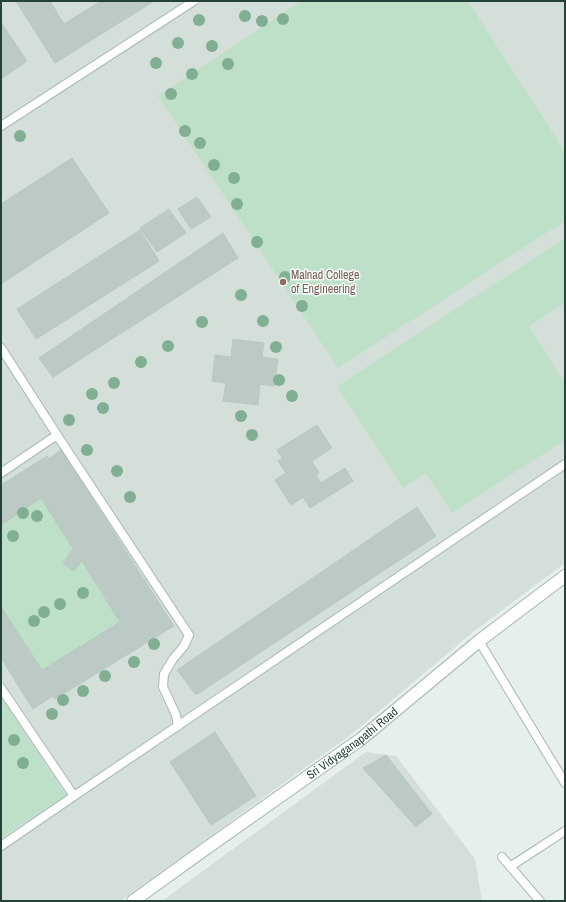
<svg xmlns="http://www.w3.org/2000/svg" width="566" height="902" font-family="'Archivo Narrow',sans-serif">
<rect width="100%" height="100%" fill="#e6efeb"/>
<!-- built -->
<g fill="#d4dfda">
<path d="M1 1H565V563L473 632 353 733 120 901H1Z"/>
<path d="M366 752 396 756 475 859 482 901H162Z"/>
</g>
<!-- green -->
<g fill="#bfe0c8">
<path d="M301 1H468L565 152V221L338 368 158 96Z"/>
<path d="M565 238V303L529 326 565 383V440L452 513 426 473 403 488 337 386Z"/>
<path d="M41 498 120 622 42 670 1 607V525Z"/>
<path d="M1 697 66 795 1 838Z"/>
</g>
<!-- building -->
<g fill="#bbcac4" stroke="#b8c9c2">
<path d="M16 1H50L64 24 101 1H154L55 63Z"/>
<path d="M1 22 27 61 1 79Z"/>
<path d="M72 158 109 213 1 284V204Z"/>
<path d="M197 197 211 217 191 229 178 209Z"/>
<path d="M169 209 186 233 157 252 140 228Z"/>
<path d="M140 230 159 261 36 339 17 309Z"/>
<path d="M223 233 238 258 53 377 39 358Z"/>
<path d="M233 339 264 343 262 357 278 359 274 386 260 384 258 405 223 401 226 383 212 381 215 355 231 357Z"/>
<path d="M317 425 332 448 312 461 319 473 316 475 321 483 345 468 353 481 310 508 303 497 291 505 275 480 286 473 278 461 282 458 277 450Z"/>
<path d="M61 450 174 626 55 699 53 696 33 709 1 658V607L42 670 120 622 82 561 74 571 63 563 73 549 41 498 1 525V485L47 456 49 459Z"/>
<path d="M417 507 436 536 196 695 177 670Z"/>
<path d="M215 732 256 796 211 825 170 762Z"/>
<path d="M386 755 432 814 416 827 363 768Z"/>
</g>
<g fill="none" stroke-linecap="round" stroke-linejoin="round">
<!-- lane casing -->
<g stroke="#a8b8b2" stroke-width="10">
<g id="lane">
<path d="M1 126 194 1"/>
<path d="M1 348 57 435 1 473"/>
<path d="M57 435 189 635 184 646 173 659 164 674 163 687 176 715 178 726"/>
<path d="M479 641 565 783"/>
<path d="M1 688 74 796 565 464"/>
<path d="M1 846 74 796"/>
<path d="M502 857 540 901"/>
<path d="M511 866 565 831"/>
</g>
</g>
<!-- street casing -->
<g stroke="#a8b8b2" stroke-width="14">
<g id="street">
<path id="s1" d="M133 901 201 852 361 739 479 641 565 576"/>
</g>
</g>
<!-- lane -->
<use href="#lane" stroke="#fff" stroke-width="8"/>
<!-- street -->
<use href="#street" stroke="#fff" stroke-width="12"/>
</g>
<!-- trees -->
<g fill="#80af93">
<circle cx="245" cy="16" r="6"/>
<circle cx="283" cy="19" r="6"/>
<circle cx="199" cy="20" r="6"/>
<circle cx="262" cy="21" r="6"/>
<circle cx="178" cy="43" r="6"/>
<circle cx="212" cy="46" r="6"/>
<circle cx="156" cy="63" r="6"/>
<circle cx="228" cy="64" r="6"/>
<circle cx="192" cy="74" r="6"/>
<circle cx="171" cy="94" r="6"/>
<circle cx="185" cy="131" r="6"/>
<circle cx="20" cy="136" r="6"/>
<circle cx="200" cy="143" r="6"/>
<circle cx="214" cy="165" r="6"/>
<circle cx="234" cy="178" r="6"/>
<circle cx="237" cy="204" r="6"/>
<circle cx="257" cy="242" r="6"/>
<circle cx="285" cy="277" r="6"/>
<circle cx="241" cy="295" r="6"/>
<circle cx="302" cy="306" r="6"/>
<circle cx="263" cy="321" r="6"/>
<circle cx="202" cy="322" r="6"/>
<circle cx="168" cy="346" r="6"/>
<circle cx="276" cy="347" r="6"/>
<circle cx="141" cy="362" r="6"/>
<circle cx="279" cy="380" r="6"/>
<circle cx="114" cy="383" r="6"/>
<circle cx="92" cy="394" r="6"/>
<circle cx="292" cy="396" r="6"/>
<circle cx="103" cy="408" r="6"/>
<circle cx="241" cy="416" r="6"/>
<circle cx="69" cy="420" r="6"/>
<circle cx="252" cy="435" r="6"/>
<circle cx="87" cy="450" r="6"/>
<circle cx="117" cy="471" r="6"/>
<circle cx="130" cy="497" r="6"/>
<circle cx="23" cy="513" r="6"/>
<circle cx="37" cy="516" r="6"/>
<circle cx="13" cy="536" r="6"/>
<circle cx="83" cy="593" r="6"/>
<circle cx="60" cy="604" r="6"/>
<circle cx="44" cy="612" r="6"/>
<circle cx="34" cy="621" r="6"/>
<circle cx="154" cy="644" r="6"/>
<circle cx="134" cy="662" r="6"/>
<circle cx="105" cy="676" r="6"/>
<circle cx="83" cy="691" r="6"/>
<circle cx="63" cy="700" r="6"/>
<circle cx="52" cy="714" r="6"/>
<circle cx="14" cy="740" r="6"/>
<circle cx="23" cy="763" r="6"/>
</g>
<!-- markers -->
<circle fill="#8d6e63" stroke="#f7fbf9" stroke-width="1.5" cx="283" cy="282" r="4"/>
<g text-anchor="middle" stroke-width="3" stroke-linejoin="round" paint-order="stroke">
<!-- education labels -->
<g font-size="12" fill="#785e54" stroke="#f7fbf9" text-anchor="start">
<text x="291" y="279">Malnad College<tspan x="291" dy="14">of Engineering</tspan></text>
</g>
<!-- street labels -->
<g font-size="12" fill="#24423a" stroke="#f7fbf9">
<text dy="4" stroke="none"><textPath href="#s1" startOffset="270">Sri Vidyaganapathi Road</textPath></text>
</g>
</g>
<!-- border -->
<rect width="566" height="902" fill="none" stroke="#24423a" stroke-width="4"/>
</svg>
